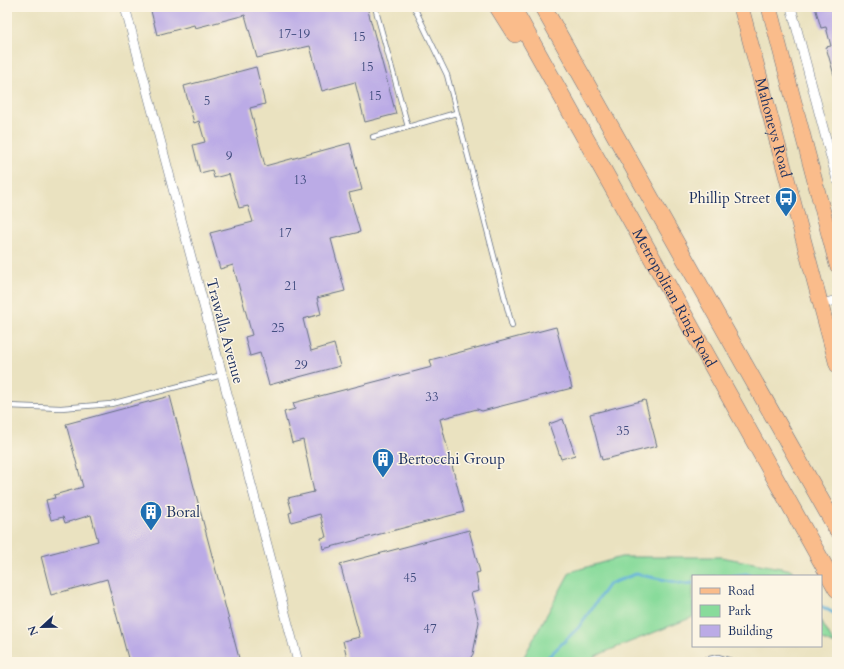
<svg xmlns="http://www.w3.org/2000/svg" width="844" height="669" font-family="Cardo,serif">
<rect width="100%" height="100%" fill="#fcf5e5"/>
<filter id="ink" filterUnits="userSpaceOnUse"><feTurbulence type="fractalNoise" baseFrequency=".025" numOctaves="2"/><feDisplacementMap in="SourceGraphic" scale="8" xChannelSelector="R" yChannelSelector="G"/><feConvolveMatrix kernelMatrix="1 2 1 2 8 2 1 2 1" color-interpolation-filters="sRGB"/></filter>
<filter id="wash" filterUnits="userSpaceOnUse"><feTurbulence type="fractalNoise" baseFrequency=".012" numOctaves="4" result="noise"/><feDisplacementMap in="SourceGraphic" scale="16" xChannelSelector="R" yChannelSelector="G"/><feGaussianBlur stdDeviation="0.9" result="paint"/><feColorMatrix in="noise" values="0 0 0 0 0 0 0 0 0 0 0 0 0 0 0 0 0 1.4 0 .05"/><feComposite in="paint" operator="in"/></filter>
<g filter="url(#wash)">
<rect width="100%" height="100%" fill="#eae2c0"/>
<!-- green -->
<g fill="#89db9b" stroke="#52857c">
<path d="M621 557H721L792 570 795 576H693V617L595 656 596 662H521L570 572Z"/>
<path d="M821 621 835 645 821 639Z"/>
</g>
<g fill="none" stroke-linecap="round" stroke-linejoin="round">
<!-- stream -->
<g stroke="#5eb0d9" stroke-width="3">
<path d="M732 576 746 574 752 576"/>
<path d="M821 606 837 615"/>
<path d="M543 662 578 628 609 584 636 574 685 584 693 583"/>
</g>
</g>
<g id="blocks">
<!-- building -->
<g fill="#bbabe6">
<path d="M150 7H367L396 114 365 122 355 82 322 91 310 46 257 58 245 15 195 28 194 25 157 35Z"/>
<path d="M815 7H837V75H834L826 47 831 46 826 27 821 28Z"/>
<path d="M256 67 265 104 250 108 265 166 350 143 362 190 349 193 360 232 331 239 345 291 317 298 321 314 303 319 311 351 334 344 340 366 269 385 260 353 250 356 245 337 252 335 233 265 220 269 210 233 253 222 248 206 239 208 229 174 214 178 212 170 200 173 193 145 205 142 199 121 194 123 184 86Z"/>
<path d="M556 327 572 388 482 411 477 409 440 419 464 512 323 549 321 538 326 537 320 514 291 522 289 513 292 512 288 498 314 492 303 440 292 443 284 412 295 409 293 403 432 367 430 360Z"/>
<path d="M170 396 240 662H129L107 579 51 595 41 556 98 541 91 515 65 523 63 517 51 520 46 500 55 498 54 495 83 487 66 424Z"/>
<path d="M645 400 657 446 602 460 590 414Z"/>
<path d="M563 419 575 455 561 459 549 424Z"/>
<path d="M469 530 480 572 476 573 479 591 471 593 479 622 473 654 468 662H348L343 641 360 637 340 564Z"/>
</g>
</g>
</g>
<g filter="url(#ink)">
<use href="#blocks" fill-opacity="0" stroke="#636e80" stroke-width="1"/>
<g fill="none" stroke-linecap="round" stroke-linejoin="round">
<!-- service casing -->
<g stroke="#636e80" stroke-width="6">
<g id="service">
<path d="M375 7 408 127 456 113"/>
<path d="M414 7 447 75 512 326"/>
<path d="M373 137 408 127"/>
<path d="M7 406 61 408 111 404 222 375"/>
<path d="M696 662 718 657 735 662"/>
</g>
</g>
<!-- minor casing -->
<g stroke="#636e80" stroke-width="10">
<g id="minor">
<path d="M125 7 298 662"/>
<path d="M791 7 837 180"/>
<path d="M821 304 837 300"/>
</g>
</g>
<!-- primary casing -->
<g stroke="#636e80" stroke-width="16">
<g id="primary">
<path id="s1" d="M741 7 837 365"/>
<path d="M769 7 837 265"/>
</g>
</g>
<!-- motorway casing -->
<g stroke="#636e80" stroke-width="18">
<g id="motorway">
<path d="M498 7 515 34"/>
<path id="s2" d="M512 7 837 589"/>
<path d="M543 7 837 529"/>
</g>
</g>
<!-- service -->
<use href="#service" stroke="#fff" stroke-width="4.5"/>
<!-- minor -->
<use href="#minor" stroke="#fff" stroke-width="9"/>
<!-- primary -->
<use href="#primary" stroke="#fabc8b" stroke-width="15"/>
<!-- motorway -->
<use href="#motorway" stroke="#fabc8b" stroke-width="17"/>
</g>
</g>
<!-- icons -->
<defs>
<g id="bus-pin" transform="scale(1.15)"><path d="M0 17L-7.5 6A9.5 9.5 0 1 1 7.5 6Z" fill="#1f6fb2" stroke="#fcf5e5"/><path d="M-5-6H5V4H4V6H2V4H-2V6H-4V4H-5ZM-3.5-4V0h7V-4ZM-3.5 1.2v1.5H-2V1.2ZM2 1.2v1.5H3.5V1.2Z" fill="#fff"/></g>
<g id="building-pin" transform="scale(1.15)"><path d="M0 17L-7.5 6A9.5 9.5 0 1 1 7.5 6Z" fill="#1f6fb2" stroke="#fcf5e5"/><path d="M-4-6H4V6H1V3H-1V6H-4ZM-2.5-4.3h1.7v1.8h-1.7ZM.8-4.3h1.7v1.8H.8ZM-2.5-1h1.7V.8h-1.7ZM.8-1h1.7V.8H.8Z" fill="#fff"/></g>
</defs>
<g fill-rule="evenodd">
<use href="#bus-pin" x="786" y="198"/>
<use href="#building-pin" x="383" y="459"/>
<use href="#building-pin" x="151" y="512"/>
</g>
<g text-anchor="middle" stroke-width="3" stroke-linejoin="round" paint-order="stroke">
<!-- number labels -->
<g font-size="13" fill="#434e80">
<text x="294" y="38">17-19</text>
<text x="359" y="41">15</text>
<text x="367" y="71">15</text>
<text x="375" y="100">15</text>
<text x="207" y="105">5</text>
<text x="229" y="160">9</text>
<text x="300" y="184">13</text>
<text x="285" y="237">17</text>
<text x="291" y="290">21</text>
<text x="278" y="332">25</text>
<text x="301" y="369">29</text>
<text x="432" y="401">33</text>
<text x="623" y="435">35</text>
<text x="410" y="582">45</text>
<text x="430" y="633">47</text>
</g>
<!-- street labels -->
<g font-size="15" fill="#1b2f5e" stroke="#fcf5e5">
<text dy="5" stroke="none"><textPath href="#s1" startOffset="125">Mahoneys Road</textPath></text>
<text dy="5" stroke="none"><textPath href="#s2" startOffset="333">Metropolitan Ring Road</textPath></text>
<text transform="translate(225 331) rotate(75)" y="5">Trawalla Avenue</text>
</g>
<!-- poi labels -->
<g font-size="15" fill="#1b2f5e" stroke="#fcf5e5" text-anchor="start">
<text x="770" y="203" text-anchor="end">Phillip Street</text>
<text x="398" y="464">Bertocchi Group</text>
<text x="166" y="517">Boral</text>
</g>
</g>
<!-- margin -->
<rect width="844" height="669" fill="none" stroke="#fcf5e5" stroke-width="24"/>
<!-- legend -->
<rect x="692" y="575" width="130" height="72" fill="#fcf5e5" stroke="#a2a6af"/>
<rect x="700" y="588" width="20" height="6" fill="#fabc8b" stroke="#a2a6af"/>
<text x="728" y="595" font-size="12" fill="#1b2f5e">Road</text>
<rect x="700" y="605" width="20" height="12" fill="#89db9b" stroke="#a2a6af"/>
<text x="728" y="615" font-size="12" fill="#1b2f5e">Park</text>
<rect x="700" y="625" width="20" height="12" fill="#bbabe6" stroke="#a2a6af"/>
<text x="728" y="635" font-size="12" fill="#1b2f5e">Building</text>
<!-- north arrow -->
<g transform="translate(42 627) rotate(248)" stroke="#fcf5e5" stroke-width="3" paint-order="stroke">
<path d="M0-3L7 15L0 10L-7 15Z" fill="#1b2f5e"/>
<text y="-6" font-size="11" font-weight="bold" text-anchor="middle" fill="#1b2f5e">N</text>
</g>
</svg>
